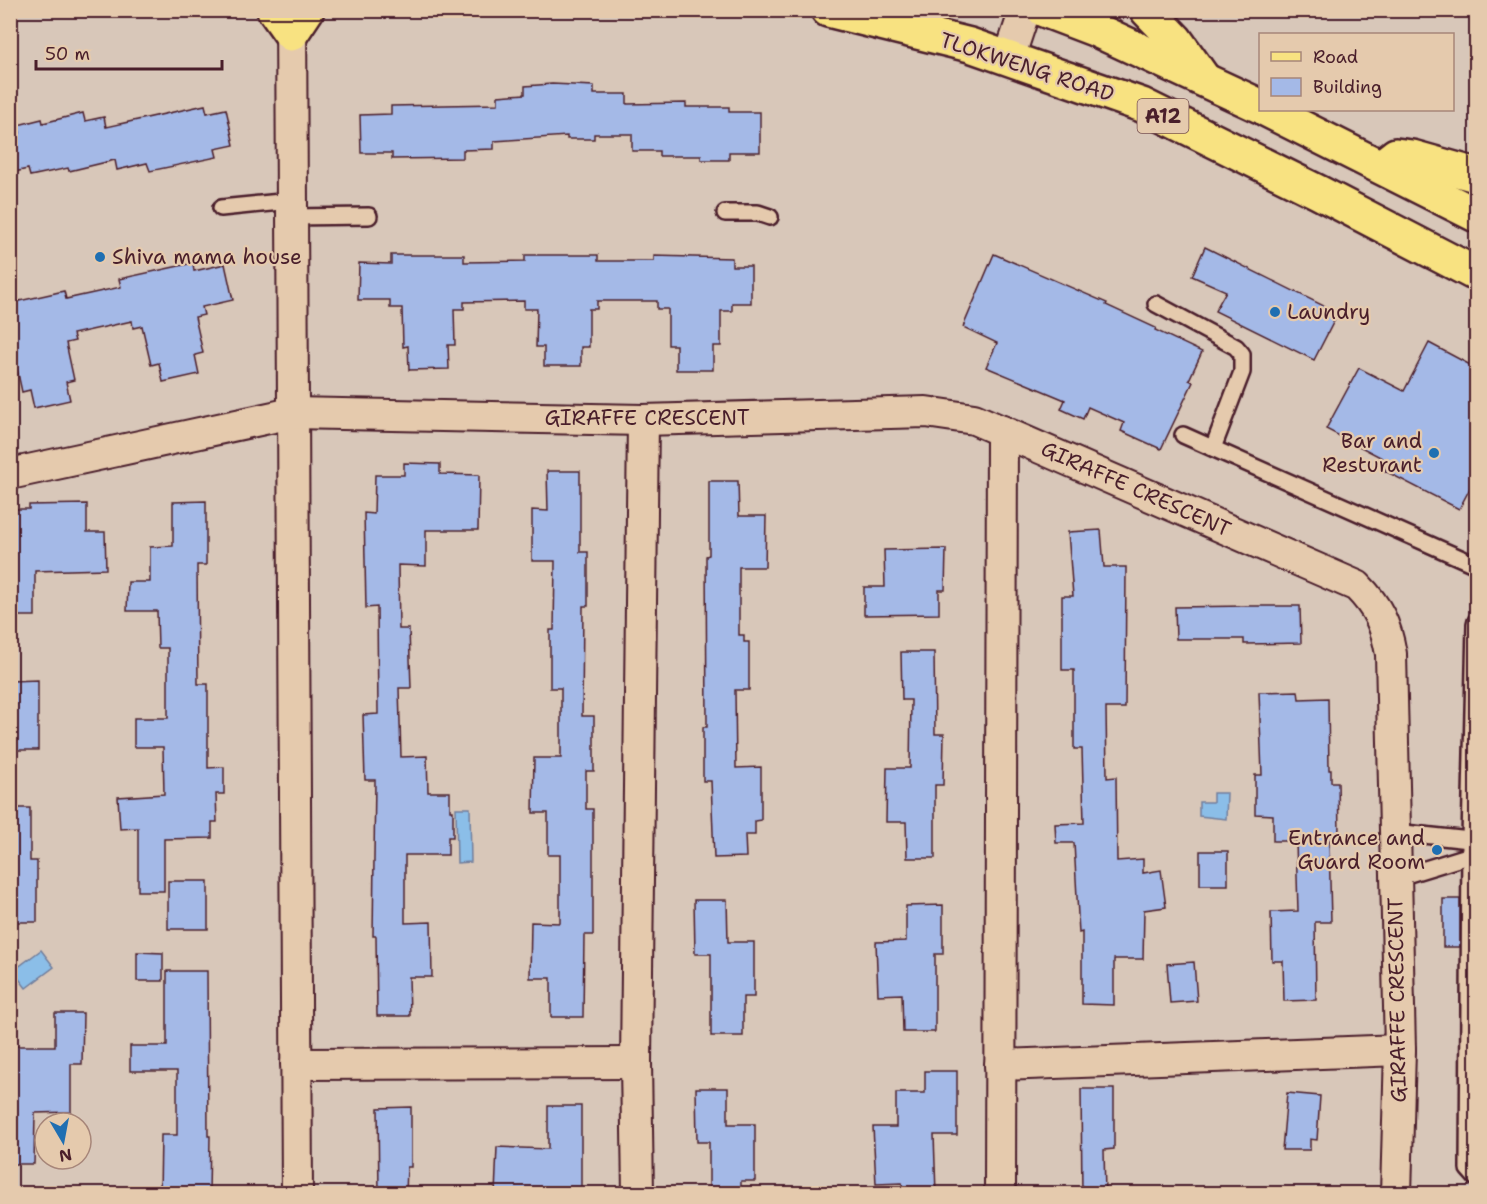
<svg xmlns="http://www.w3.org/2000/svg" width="1487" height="1204" font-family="'Shantell Sans',sans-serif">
<rect width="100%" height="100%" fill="#d8c7b9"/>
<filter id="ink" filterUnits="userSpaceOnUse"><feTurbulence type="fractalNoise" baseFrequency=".0167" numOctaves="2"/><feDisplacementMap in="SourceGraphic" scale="12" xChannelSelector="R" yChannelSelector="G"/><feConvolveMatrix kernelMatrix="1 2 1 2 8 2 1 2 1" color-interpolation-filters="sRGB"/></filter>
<g filter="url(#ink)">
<!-- water -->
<g fill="#8bbee8" stroke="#717e9c" stroke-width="1.5">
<path d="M1213 793H1227L1226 819 1199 816V802H1213Z"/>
<path d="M456 808H470L471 862 457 863Z"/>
<path d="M41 950 54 967 26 988 13 971Z"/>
</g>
<!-- building -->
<g fill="#a4b9e7" stroke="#4a1f2b" stroke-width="1.5">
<path d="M552 84 594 86V94H627V104L686 103V107H729V112H760V152H729V160H701V156H659V151H632V134H594V139H567V136L494 141V149L463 150V158L392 159V153H361L360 115 391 114V106L498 104V96L525 94V86Z"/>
<path d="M205 105 207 113 226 109 234 145 215 149 217 157 150 171 147 163 117 170 115 160 69 171 68 168 30 176 28 169 10 173V135L20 133 18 125 42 119 43 123 83 113 85 121 104 117 106 127Z"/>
<path d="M1205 247 1338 313 1314 360 1215 311 1226 291 1192 276Z"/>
<path d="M994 254 1107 303 1106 305 1156 328 1155 330 1202 352 1189 380 1193 382 1161 449 1121 431 1124 423 1088 407 1083 419 1061 409 1065 400 986 367 997 343 963 327Z"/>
<path d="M391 255H464V262L525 261V255H598V261H654V256L732 258V266H751V303H732V311H721V346H713V370H676V345H668V309H657V301H597V309H589V347H581V366H544V347H536L537 309H524V301L464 302V309H454L455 345H448L449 369 409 370 408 346 403 347 402 308H390V300H358L359 263 391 264Z"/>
<path d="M193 263 194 271 225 264 233 300 202 307 204 315 195 317 203 353 195 355 199 374 163 382 159 363 151 365 142 326 133 328 132 321 73 334 75 341 66 343 74 380 66 382 70 400 34 408 30 390 22 392 14 355 10 356V303L64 291 66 299 121 287 119 279Z"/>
<path d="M1429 343 1476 368V477L1459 509 1385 471 1390 462 1326 429 1359 368 1404 391Z"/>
<path d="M404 463 440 464V474L479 475 478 530H426V566L398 565 399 629H409L411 688H399L401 757 427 756 428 792H450V811H453V837H448V855H405V923L431 922 432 977H409L410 1016H377L376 936H373L375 780H365L363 715 378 714 377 607 366 608 364 513 374 514 375 475H404Z"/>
<path d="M547 471H580V552H588V606H583L582 716H594V771H586V809H593V935H584L583 1017H551V978H530L531 922 560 923V855H548V813H533L534 758H561V688H550V630H554L555 561H532V510L548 511Z"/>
<path d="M709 481H738L739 516H766L765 567H739V635H744V642H749V690H735L736 768 761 767V820L755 821V835H745L746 857 714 858 711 781H703V727H707L706 556 709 555Z"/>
<path d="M206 501V565H197L198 684H208V768L224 767V794H216L217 822H212V838L164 839V891H138V828L120 829 118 797 164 794 163 747H134V718H168V648H158L157 611H127L128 582H150V547L173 546V502Z"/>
<path d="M87 504V532H105L106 569 35 571V616H10L11 509H29V505Z"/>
<path d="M1101 530 1104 567H1126L1125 708H1106L1107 778 1116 777 1117 861 1143 859V873L1161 870 1166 907 1144 910 1143 959H1114V1005L1082 1004V932L1079 933 1074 843H1056L1055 824 1084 823 1082 749H1074V670H1062V596H1073L1068 532Z"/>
<path d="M946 549 945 590H939V614L864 615V587H885L884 550Z"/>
<path d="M1248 606H1300L1301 643 1244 644V639H1176L1175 607Z"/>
<path d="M901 652H934L935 734H944L943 785H935V858H907L906 822H886L887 768H910L911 700H902Z"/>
<path d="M38 680V750H10V681Z"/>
<path d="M1298 691 1299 699 1328 698 1329 770H1331V782H1338L1339 833H1331V840H1329L1331 922H1315L1316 1000 1284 1001 1283 961H1272L1271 912 1298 911 1296 841H1273V815L1255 814V775H1262L1259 692Z"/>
<path d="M10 808H30V861H37V922H10Z"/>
<rect x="1200" y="851" width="28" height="34"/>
<rect x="168" y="881" width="40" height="48"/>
<rect x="1443" y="899" width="17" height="48"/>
<path d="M694 900H727L728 942H754V997H743V1036H711V954H695Z"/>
<path d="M943 905V954H935V1032H903L902 994 878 995 876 942 906 941V906Z"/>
<path d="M137 952 163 953V981H137Z"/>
<path d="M1194 962 1197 1001 1170 1003 1167 964Z"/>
<path d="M167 971H207L208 1136H210L209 1194H160L161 1135H177V1071H130V1046H167Z"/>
<path d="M55 1013H83L82 1064H71V1112L35 1113 34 1164H10V1046H55Z"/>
<path d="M925 1071H957V1135H934L936 1194H903L902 1183 876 1184 873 1127H896V1093H925Z"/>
<path d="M696 1088H728V1124H755V1181H741V1194H709V1142H697Z"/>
<path d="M1081 1089H1114V1149L1104 1150 1105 1194H1082Z"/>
<path d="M1287 1093 1320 1096 1317 1140 1310 1139V1150H1282Z"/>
<path d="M548 1106H581V1194H495L497 1147 548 1149Z"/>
<path d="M411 1107V1167H407L406 1194H379L378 1108Z"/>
</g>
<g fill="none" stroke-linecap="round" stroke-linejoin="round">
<!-- lane casing -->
<g stroke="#4a1f2b" stroke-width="20">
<g id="lane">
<path d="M221 208 291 201"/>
<path d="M725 213H758L770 217"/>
<path d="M291 217 369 216"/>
<path d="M1156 304 1236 347 1242 354V372L1213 448"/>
<path d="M1183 435 1476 565"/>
<path d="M1476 621 1475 625 1470 840 1468 1169 1476 1178"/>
<path d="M1395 832 1470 840"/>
<path d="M1396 878 1471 855"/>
</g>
</g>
<!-- street casing -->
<g stroke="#4a1f2b" stroke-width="34">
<g id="street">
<path d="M291 10 297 1194"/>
<path d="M1009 58 1025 10"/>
<path d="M10 474 292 413 643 420 926 412 974 419 1357 586C1378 607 1386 625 1391 654L1400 1050 1396 1194"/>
<path d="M296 1064 636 1063"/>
<path d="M1000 1065 1400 1050"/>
<path d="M638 1194 636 1063 643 420"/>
<path d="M1000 1194 1002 431"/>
</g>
</g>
<!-- primary casing -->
<g stroke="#4a1f2b" stroke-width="38">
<g id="primary">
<path d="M274 10 291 34 307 10"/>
<path d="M828 10 970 45 1142 105 1318 192 1476 274"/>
<path d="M1044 10 1094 29 1260 106"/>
<path d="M1147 10 1176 40 1203 78"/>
<path d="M1267 110 1476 215"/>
<path d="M1382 166 1396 155 1412 157 1476 175"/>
</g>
</g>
<!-- lane -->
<use href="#lane" stroke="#e5caad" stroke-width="15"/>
<!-- street -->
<use href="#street" stroke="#e5caad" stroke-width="30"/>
<!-- primary -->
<use href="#primary" stroke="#f8e281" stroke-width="33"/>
</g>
</g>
<!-- markers -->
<g fill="#1f6fb2" stroke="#e5caad" stroke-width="2">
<circle cx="100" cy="257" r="6"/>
<circle cx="1275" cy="312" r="6"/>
<circle cx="1434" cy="453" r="6"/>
<circle cx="1437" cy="850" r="6"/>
</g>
<g text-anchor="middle" stroke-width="4.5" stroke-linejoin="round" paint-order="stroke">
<!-- shield labels -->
<rect fill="#e5caad" stroke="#785252" stroke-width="1.5" x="1137.5" y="99" width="51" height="34" rx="4.5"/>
<g font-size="20" font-weight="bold" fill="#4a1f2b">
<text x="1163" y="123">A12</text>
</g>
<!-- street labels -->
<g font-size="21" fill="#4a1f2b" stroke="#e5caad">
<text transform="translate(1027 67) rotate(18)" y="7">TLOKWENG ROAD</text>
<text x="647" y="425">GIRAFFE CRESCENT</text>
<text transform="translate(1136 489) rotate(24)" y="7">GIRAFFE CRESCENT</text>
<text transform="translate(1397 1000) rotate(-91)" y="7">GIRAFFE CRESCENT</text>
</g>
<!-- poi labels -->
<g font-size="21" fill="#4a1f2b" stroke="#e5caad" text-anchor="start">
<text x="112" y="264">Shiva mama house</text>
<text x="1287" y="319">Laundry</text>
<text x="1422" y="448" text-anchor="end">Bar and<tspan x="1422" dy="24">Resturant</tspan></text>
<text x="1425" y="845" text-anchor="end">Entrance and<tspan x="1425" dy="24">Guard Room</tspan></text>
</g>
</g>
<!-- margin -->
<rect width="1487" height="1204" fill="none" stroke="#e5caad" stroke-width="36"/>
<rect x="18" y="18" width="1451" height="1168" fill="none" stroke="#4a1f2b" stroke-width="2" filter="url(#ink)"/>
<!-- legend -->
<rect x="1259" y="33" width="195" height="78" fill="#e5caad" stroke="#a78679" stroke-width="1.5"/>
<rect x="1271" y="52" width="30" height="9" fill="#f8e281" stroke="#a78679" stroke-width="1.5"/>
<text x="1313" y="63" font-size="18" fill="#4a1f2b">Road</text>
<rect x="1271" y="78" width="30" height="18" fill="#a4b9e7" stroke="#a78679" stroke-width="1.5"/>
<text x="1313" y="93" font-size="18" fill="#4a1f2b">Building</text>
<!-- north arrow -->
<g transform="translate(63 1141) rotate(170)"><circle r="28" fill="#e5caad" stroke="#a78679" stroke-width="1.5"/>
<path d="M0-4.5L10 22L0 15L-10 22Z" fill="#1f6fb2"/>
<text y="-9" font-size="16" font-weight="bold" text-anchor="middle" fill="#4a1f2b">N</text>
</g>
<!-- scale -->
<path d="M36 60v9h186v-9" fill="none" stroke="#4a1f2b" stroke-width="3"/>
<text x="45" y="60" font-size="18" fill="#4a1f2b" stroke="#e5caad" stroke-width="4.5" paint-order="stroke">50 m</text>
</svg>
